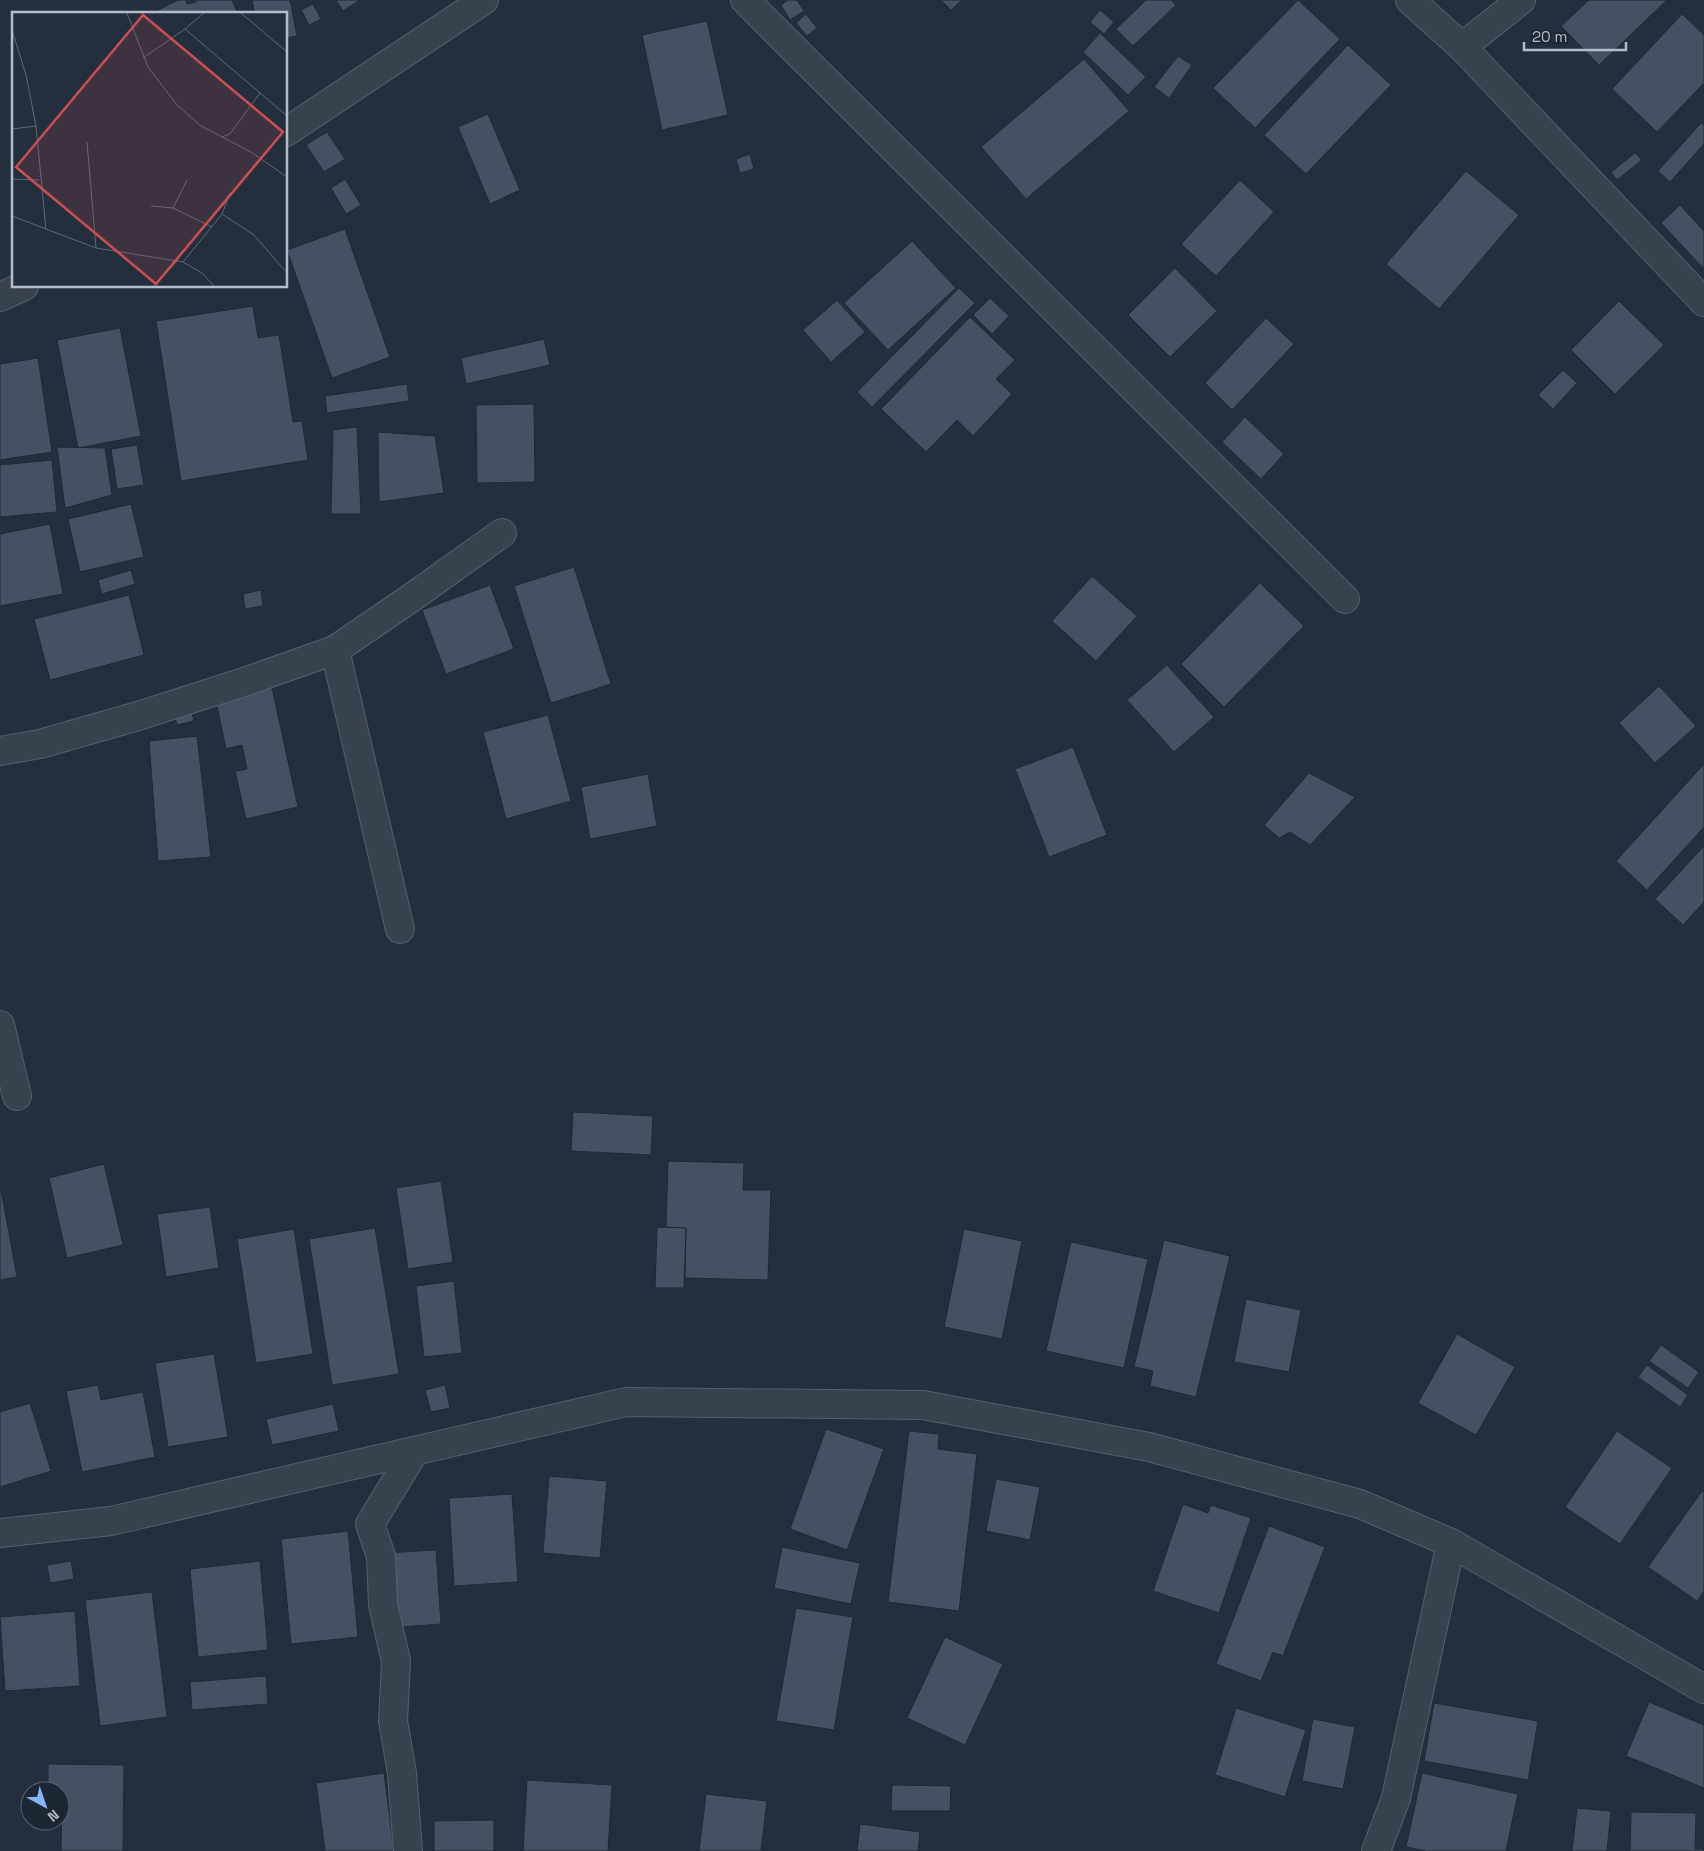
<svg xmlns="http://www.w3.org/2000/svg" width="1704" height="1851" font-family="'Space Grotesk',sans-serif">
<rect width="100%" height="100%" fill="#242f3e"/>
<!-- building -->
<g fill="#455162" stroke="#1f2835">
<path d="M178 0H186L187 4 196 2V0H232L238 14H154V12Z"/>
<path d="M252 0H290L297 36 286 38V14H255Z"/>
<path d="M336 0H360L343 11Z"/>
<path d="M788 0H797L804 11 790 20 781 5Z"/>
<path d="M941 0H962L951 10Z"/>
<path d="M1146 0H1171L1176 5 1133 46 1116 29Z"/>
<path d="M1298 0 1340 39 1255 128 1213 88Z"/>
<path d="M1589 0H1667L1599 65 1561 26Z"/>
<path d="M313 4 321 19 309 25 301 10Z"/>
<path d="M1100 10 1114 22 1104 34 1090 22Z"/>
<path d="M806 14 817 28 807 36 796 23Z"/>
<path d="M1682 14 1704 35V83L1657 132 1612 89Z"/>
<path d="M707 21 728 115 662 130 642 35Z"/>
<path d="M1100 33 1146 77 1128 95 1083 52Z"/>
<path d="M1348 45 1391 85 1306 174 1264 135Z"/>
<path d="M1178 56 1192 65 1169 98 1154 87Z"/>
<path d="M1084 59 1129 111 1026 199 981 147Z"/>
<path d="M488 114 520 190 490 204 458 127Z"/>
<path d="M1701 123 1704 125V144L1670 182 1658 171Z"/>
<path d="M327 132 345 159 324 172 306 145Z"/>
<path d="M1635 153 1642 160 1617 180 1611 172Z"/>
<path d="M750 154 754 169 740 173 736 159Z"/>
<path d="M1466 171 1519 215 1439 309 1386 264Z"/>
<path d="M345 179 361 205 346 214 331 188Z"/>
<path d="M1240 180 1274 212 1216 276 1181 244Z"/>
<path d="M1680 205 1704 231V269L1661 223Z"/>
<path d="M345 229 390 357 332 378 287 250Z"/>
<path d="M912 241 956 288 888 350 844 303Z"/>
<path d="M1175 268 1217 311 1170 357 1128 315Z"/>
<path d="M959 288 975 303 872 407 857 392Z"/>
<path d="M990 298 1009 316 992 334 973 315Z"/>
<path d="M837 300 865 332 831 362 803 330Z"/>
<path d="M1619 301 1664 345 1615 394 1571 350Z"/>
<path d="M253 306 258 338 279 335 293 422 302 421 308 460 181 481 156 321Z"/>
<path d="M970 317 1015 360 996 379 1012 394 973 436 957 420 926 452 881 409Z"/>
<path d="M1266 318 1294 344 1232 410 1205 383Z"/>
<path d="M120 328 141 436 78 448 57 340Z"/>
<path d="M544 339 550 365 466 384 461 358Z"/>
<path d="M38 358 52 452 0 460V364Z"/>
<path d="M1563 370 1577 383 1553 409 1538 395Z"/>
<path d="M407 384 409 401 327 413 325 396Z"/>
<path d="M534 404 535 482 477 483 476 405Z"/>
<path d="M1245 417 1284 454 1261 479 1222 442Z"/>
<path d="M357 427 361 514H331L333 430Z"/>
<path d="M378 432 435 436 444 493 379 502Z"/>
<path d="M137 445 144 485 117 489 111 449Z"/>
<path d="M57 447 105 448 112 495 65 508Z"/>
<path d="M52 460 57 512 0 517V465Z"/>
<path d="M131 504 144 557 80 572 68 519Z"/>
<path d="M50 524 63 594 0 606V534Z"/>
<path d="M574 567 611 684 551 703 514 586Z"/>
<path d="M131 570 135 584 102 594 98 580Z"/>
<path d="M1092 576 1137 616 1096 661 1052 621Z"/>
<path d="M1260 583 1304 626 1224 707 1181 664Z"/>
<path d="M490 585 514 649 446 674 422 610Z"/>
<path d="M261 590 263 606 245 609 243 594Z"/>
<path d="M129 595 144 655 50 680 34 619Z"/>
<path d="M1167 665 1214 717 1174 752 1127 700Z"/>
<path d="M271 683 298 807 246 819 235 771 247 769 242 745 226 749 215 696Z"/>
<path d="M1659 686 1696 726 1655 763 1619 723Z"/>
<path d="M190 706 194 721 177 725 173 711Z"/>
<path d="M548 715 571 801 506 819 483 732Z"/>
<path d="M197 736 211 857 158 861 149 741Z"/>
<path d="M1073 747 1107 835 1049 857 1015 769Z"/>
<path d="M1704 764V827L1647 890 1616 861Z"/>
<path d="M1309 773 1355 797 1310 845 1290 832 1279 838 1264 825Z"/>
<path d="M648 774 657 826 590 839 581 787Z"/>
<path d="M1704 846V902L1683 925 1655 899Z"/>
<path d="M573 1112 653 1116 651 1155 571 1151Z"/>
<path d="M668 1161 744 1163 743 1190H771L768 1280 685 1278 686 1228 666 1227Z"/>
<path d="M104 1164 123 1245 67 1258 49 1178Z"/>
<path d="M441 1181 453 1262 408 1269 396 1188Z"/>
<path d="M0 1184 17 1277 0 1280Z"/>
<path d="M210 1207 219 1268 166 1277 157 1214Z"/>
<path d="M657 1227 686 1228 684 1288H655Z"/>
<path d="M375 1228 399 1374 332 1385 309 1239Z"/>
<path d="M294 1229 313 1354 256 1363 237 1239Z"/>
<path d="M964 1229 1022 1241 1002 1339 944 1327Z"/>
<path d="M1164 1240 1230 1256 1196 1397 1150 1386 1153 1371 1134 1367Z"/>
<path d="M1071 1242 1148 1259 1124 1368 1046 1351Z"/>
<path d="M454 1281 462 1353 424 1357 416 1286Z"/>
<path d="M1246 1299 1301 1310 1289 1372 1234 1362Z"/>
<path d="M1457 1334 1515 1367 1476 1435 1418 1403Z"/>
<path d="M1661 1345 1699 1372 1688 1388 1649 1361Z"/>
<path d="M214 1354 228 1437 168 1447 155 1363Z"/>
<path d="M1647 1365 1688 1395 1680 1407 1638 1377Z"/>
<path d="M98 1385 101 1400 143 1392 155 1457 82 1472 66 1391Z"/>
<path d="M445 1385 450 1408 431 1412 425 1390Z"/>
<path d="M30 1403 51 1471 0 1487V1412Z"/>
<path d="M333 1404 339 1431 272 1445 266 1419Z"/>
<path d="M826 1429 884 1449 847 1550 790 1529Z"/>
<path d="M909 1431 939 1434 938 1449 977 1454 959 1611 888 1602Z"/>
<path d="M1617 1431 1672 1468 1620 1544 1565 1507Z"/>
<path d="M549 1476 607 1481 600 1558 543 1553Z"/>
<path d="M996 1479 1040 1487 1030 1540 986 1531Z"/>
<path d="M1702 1491 1704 1492V1591L1697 1601 1648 1567Z"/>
<path d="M512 1494 518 1582 454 1586 449 1498Z"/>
<path d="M1183 1504 1208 1513 1211 1505 1251 1518 1219 1613 1153 1591Z"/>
<path d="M1269 1526 1325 1547 1283 1656 1273 1652 1261 1681 1216 1664Z"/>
<path d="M348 1531 358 1637 291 1644 281 1539Z"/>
<path d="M782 1547 860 1563 851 1604 774 1588Z"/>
<path d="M436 1550 441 1624 388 1628 384 1553Z"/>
<path d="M71 1561 74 1579 50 1583 47 1565Z"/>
<path d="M260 1561 268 1650 198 1657 190 1569Z"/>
<path d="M152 1592 167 1717 100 1726 85 1600Z"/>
<path d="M796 1608 853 1617 834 1730 776 1721Z"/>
<path d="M75 1611 80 1686 5 1691 0 1617Z"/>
<path d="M945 1637 1003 1664 965 1745 907 1718Z"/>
<path d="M266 1676 268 1704 192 1710 190 1682Z"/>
<path d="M1649 1702 1704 1725V1788L1626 1756Z"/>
<path d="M1434 1703 1538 1721 1528 1780 1424 1761Z"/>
<path d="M1236 1708 1306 1730 1285 1797 1215 1775Z"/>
<path d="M1313 1719 1355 1727 1343 1789 1302 1781Z"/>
<path d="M48 1764 124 1765 123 1851H61L62 1798H60V1791H48Z"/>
<path d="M384 1773 394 1851H325L316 1783Z"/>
<path d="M1422 1773 1518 1794 1506 1851H1426L1406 1847Z"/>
<path d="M527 1780 612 1785 608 1851H523Z"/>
<path d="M892 1785 951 1786 950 1811H891Z"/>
<path d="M706 1794 767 1801 761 1851H699Z"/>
<path d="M1577 1808 1611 1811 1607 1851H1572Z"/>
<path d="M1631 1812 1696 1813 1695 1849H1703V1851H1630Z"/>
<path d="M494 1820V1851H434V1821Z"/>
<path d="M860 1824 920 1832 918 1851H857Z"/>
</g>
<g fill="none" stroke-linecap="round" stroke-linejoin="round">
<!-- street casing -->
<g stroke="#565f6c" stroke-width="30">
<g id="street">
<path d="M745 0 1345 599"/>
<path d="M1410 0 1462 47 1704 302"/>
<path d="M1462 47 1521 0"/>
<path d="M286 132 484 0"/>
<path d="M0 297 24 286"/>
<path d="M335 650 400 929"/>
<path d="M0 751 40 744 138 716 244 682 335 650 411 598 502 533"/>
<path d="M0 1025 17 1096"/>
<path d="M0 1533 111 1521 626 1402 923 1405 1149 1447 1360 1504 1451 1543 1704 1689"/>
<path d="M408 1851 402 1773 393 1721 396 1661 383 1605 381 1556 370 1524 414 1452"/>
<path d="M1376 1851 1396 1798 1451 1543"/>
</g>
</g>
<!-- street -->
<use href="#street" stroke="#38414e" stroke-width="28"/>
</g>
<!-- overview -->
<g transform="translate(12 12)">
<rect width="275" height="275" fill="#242f3e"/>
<path fill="none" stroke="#5e6776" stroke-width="1" d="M115 1 136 55 165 93 189 114 239 140 275 165M192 1 173 17 275 104M229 1 275 40M0 18 14 63 24 114 34 218M131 46 173 17M0 117 24 114M210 125 218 122 248 81M75 130 84 236M0 167 27 168M218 181 210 202 242 223 275 261M139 194 161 196 200 215M161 196 175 168M0 204 84 236 171 250 190 261 202 274M171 250 210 202M142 274 166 248"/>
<path fill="#ce4d50" fill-opacity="0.15" stroke="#ce4d50" stroke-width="2.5" d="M131 3 271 120 144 272 4 155Z"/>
<rect width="275" height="275" fill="none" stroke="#b4bcc9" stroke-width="2.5"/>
</g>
<!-- north arrow -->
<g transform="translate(45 1806) rotate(140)"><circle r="24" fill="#1d2633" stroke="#59626f"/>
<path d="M0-4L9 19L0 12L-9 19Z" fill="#8ab4f8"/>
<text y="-8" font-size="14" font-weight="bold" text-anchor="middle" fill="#b4bcc9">N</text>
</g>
<!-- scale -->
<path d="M1524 42v8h102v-8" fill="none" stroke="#b4bcc9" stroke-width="2.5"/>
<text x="1532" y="42" font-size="15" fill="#b4bcc9" stroke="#1d2633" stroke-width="4" paint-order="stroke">20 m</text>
</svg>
